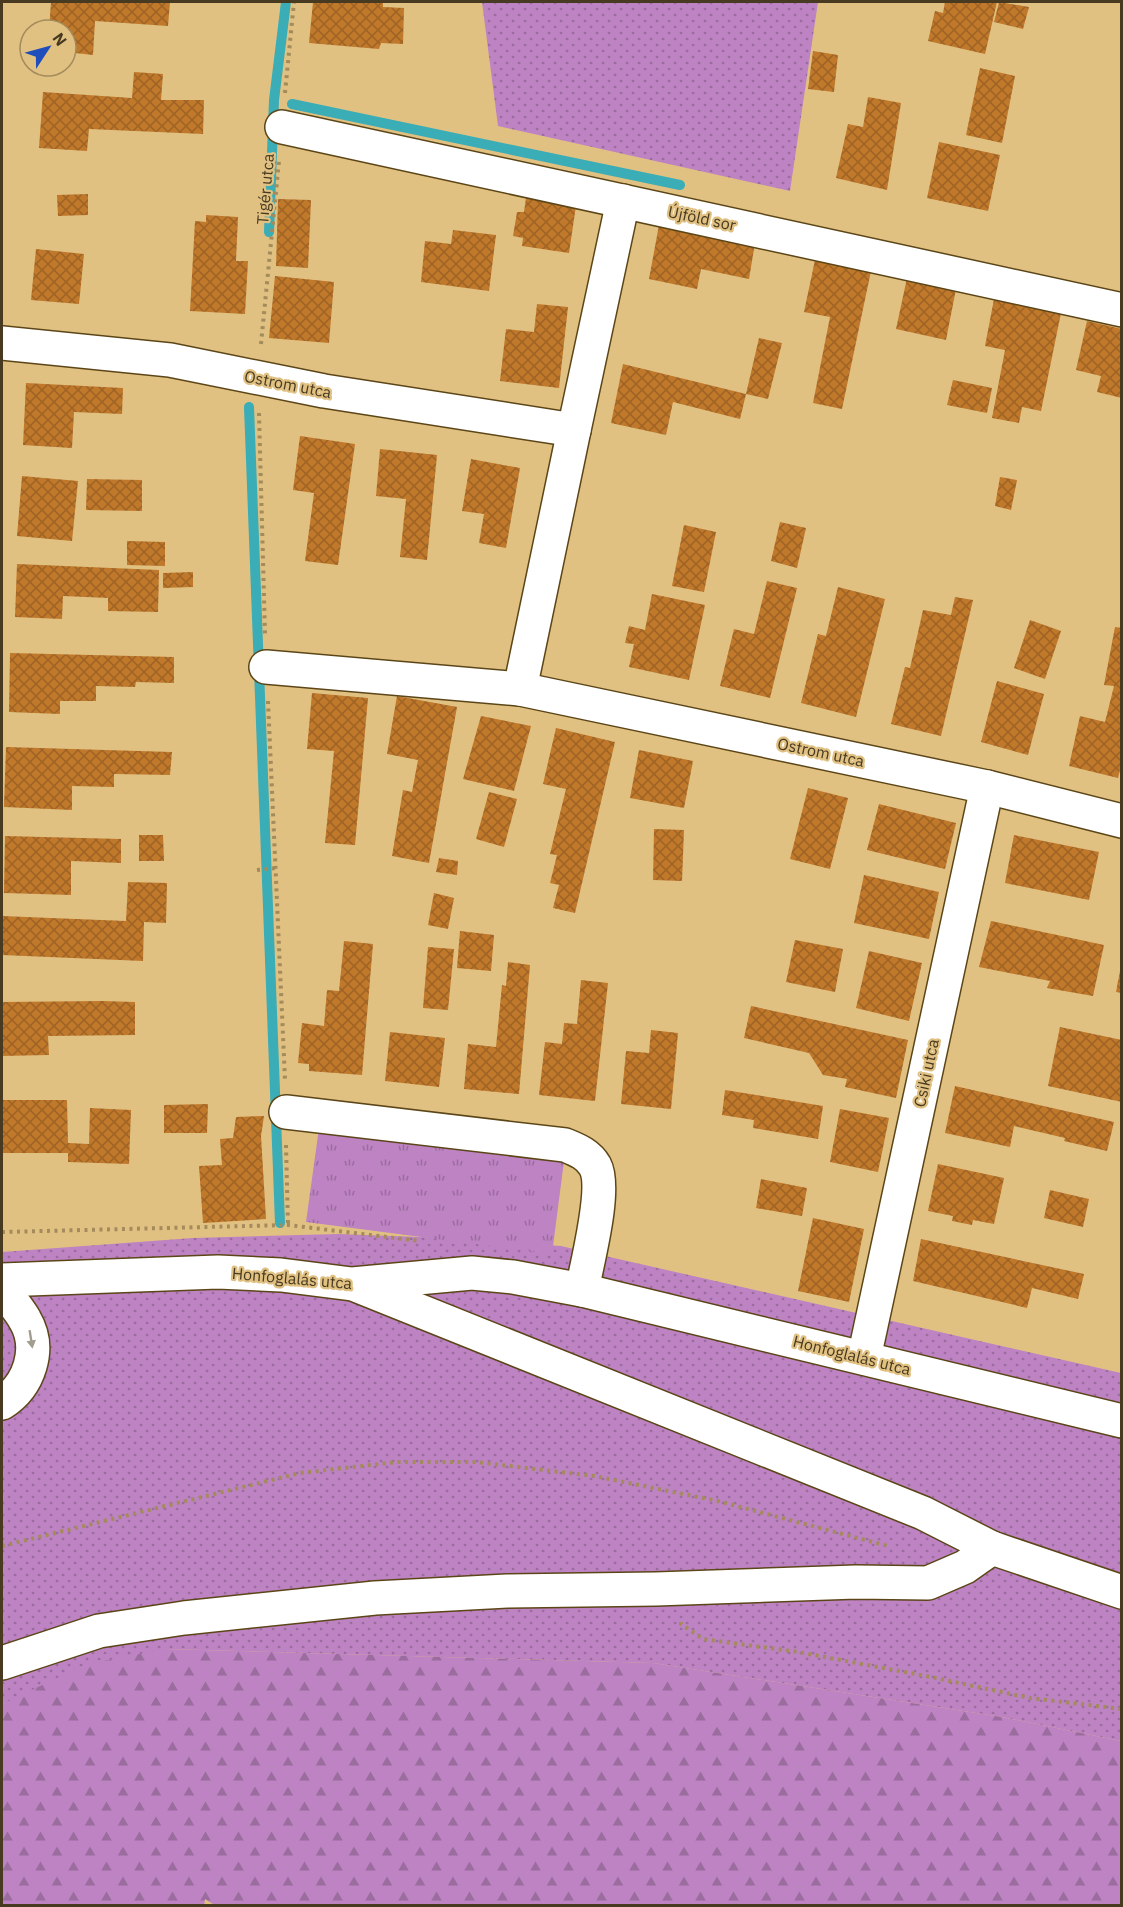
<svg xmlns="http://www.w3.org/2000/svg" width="1123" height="1907" font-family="'IBM Plex Sans',sans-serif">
<defs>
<pattern id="grass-dots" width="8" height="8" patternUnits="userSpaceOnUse" patternTransform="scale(1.5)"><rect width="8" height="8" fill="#bd83c3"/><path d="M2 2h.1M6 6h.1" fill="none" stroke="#9b6c9e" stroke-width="1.8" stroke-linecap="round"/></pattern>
<pattern id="forest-firs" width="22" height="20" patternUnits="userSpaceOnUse" patternTransform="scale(1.5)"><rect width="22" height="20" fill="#bd83c3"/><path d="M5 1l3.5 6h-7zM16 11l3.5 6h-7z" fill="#9b6c9e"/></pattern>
<pattern id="park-tufts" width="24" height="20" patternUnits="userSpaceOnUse" patternTransform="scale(1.5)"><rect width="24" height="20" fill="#bd83c3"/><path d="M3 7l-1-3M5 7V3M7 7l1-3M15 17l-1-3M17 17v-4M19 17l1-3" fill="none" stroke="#9b6c9e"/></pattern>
<pattern id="building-cross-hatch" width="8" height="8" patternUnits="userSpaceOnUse" patternTransform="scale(1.5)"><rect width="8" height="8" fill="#c0782a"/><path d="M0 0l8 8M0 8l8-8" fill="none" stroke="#9e6324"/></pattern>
</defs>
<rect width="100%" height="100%" fill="#e1c182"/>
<!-- grass -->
<g fill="url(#grass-dots)">
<path d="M482 2H818L790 191 498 126Z"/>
<path d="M338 1234 447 1238 561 1246 1121 1373V1741L1002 1717 653 1663 166 1649 2 1704V1252L193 1238Z"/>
</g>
<!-- forest -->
<path fill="url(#forest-firs)" d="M166 1649 653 1663 1002 1717 1121 1741V1905L216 1906 205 1899 204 1906 2 1905V1704L87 1664Z"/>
<!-- park -->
<path fill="url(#park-tufts)" d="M319 1128 564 1161 552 1254 306 1222Z"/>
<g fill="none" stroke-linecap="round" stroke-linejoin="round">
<!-- stream -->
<g stroke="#3aadb7" stroke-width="10">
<path d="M292 104 680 185"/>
<path d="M269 232 274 100 286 2"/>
<path d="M249 407 280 1223"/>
</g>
</g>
<!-- building -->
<g fill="url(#building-cross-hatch)">
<path d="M51 2H170L168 26 95 21 93 55 66 52V30H49Z"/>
<path d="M313 2H383V7L404 8 403 44 381 43 379 49 309 43Z"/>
<path d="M945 2H997L985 54 928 41 935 11 943 13Z"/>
<path d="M999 2 1029 7 1023 29 994 22Z"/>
<path d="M813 51 838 55 834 92 808 89Z"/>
<path d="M980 68 1015 76 1002 143 966 135Z"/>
<path d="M134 72 163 74 161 100H204L203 134 89 129 87 151 39 148 43 92 132 98Z"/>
<path d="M868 97 901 103 887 190 836 178 848 124 863 127Z"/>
<path d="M939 142 1000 155 988 211 927 198Z"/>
<path d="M527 191 577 199 569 253 522 246 523 238 513 236 517 212H524Z"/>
<path d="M88 194V215L58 216 57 195Z"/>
<path d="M278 199 311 200 308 268 276 266Z"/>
<path d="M206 215 238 217 236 261H248L245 314 190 311 195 221 206 222Z"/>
<path d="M659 225 755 243 749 279 701 269 697 289 649 279Z"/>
<path d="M453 230 496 235 489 291 421 282 425 241 451 244Z"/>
<path d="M36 249 84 254 79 304 31 300Z"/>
<path d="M815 260 871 271 842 409 813 403 830 317 804 312Z"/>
<path d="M275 276 334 282 329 343 269 338Z"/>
<path d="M907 278 956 289 946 340 896 329Z"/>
<path d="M994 299 1061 313 1041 411 1022 407 1019 423 992 418 1005 350 985 346Z"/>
<path d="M537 304 568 307 559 388 500 381 506 329 534 332Z"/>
<path d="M1087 321 1122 329V398L1097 392 1101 376 1076 370Z"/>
<path d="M759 338 782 343 768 399 746 394Z"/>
<path d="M623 364 746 394 740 419 673 402 666 435 611 423Z"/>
<path d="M953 380 992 388 987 413 947 405Z"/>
<path d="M26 383 123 388 122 414 74 412 72 448 23 445Z"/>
<path d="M300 436 355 444 338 565 305 561 314 493 293 490Z"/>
<path d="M380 449 437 455 427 560 400 557 406 499 376 496Z"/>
<path d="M471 459 520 468 506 548 479 543 484 514 462 511Z"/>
<path d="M22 476 78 481 72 541 17 536Z"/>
<path d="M1000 477 1017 480 1011 510 995 506Z"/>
<path d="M87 479 142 480V511L86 510Z"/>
<path d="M780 522 806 528 797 568 771 561Z"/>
<path d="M684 525 716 532 704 592 672 586Z"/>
<path d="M127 541 165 542V566L127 565Z"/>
<path d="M17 564 159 570 158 612 108 611V598L63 596 62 619 15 617Z"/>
<path d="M193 572V587L163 588V573Z"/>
<path d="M767 581 797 588 770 698 720 686 734 629 754 634Z"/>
<path d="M838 587 885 599 856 717 801 703 818 634 826 636Z"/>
<path d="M652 594 705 605 689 680 629 667 634 644 625 643 629 626 645 630Z"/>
<path d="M955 597 973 600 941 736 891 724 905 667 910 668 923 610 951 615Z"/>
<path d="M1030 620 1061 631 1045 679 1014 668Z"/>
<path d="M1115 627 1122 628V762L1118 778 1069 766 1080 716 1105 722 1114 686 1104 685Z"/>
<path d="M10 653 174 657V683L136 682 135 687 96 686V701H60V714L9 712Z"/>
<path d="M997 681 1044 694 1028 755 981 742Z"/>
<path d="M312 693 368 698 355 845 325 843 334 751 307 749Z"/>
<path d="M397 696 457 707 429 863 392 856 403 790 412 792 418 760 387 754Z"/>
<path d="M481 716 531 726 514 791 463 779Z"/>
<path d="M556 728 615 742 575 913 553 908 559 885 550 883 557 855 550 854 566 789 543 784Z"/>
<path d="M6 747 172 752 170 775 114 774V787L72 786V810L4 807Z"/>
<path d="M639 750 693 761 684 808 630 798Z"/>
<path d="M808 788 848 798 830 869 790 859Z"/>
<path d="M489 792 517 799 504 847 476 839Z"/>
<path d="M879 804 956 823 945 869 867 850Z"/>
<path d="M654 829 684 830 682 881 653 880Z"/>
<path d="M139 835H163L164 861H139Z"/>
<path d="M1014 835 1099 852 1089 900 1005 883Z"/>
<path d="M5 836 121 839V863L71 861V895L4 893Z"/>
<path d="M439 858 458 861 457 875 436 872Z"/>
<path d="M864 875 939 892 929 939 854 923Z"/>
<path d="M128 882 167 883 166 923 144 922 143 961 2 955V916L126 921Z"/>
<path d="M434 893 454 898 448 929 428 925Z"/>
<path d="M991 921 1104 945 1093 996 1047 988 1050 981 979 967Z"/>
<path d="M460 931 494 935 491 971 457 968Z"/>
<path d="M795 940 843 949 835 992 786 982Z"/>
<path d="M344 941 373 944 362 1075 309 1071V1064L298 1063 302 1023 324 1026 327 990 339 991Z"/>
<path d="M428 947 454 949 448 1010 423 1008Z"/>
<path d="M869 951 922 963 909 1021 856 1008Z"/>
<path d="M508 962 530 965 519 1094 464 1089 468 1044 496 1047 502 985 506 986Z"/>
<path d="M1120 971H1122V993L1116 992Z"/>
<path d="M581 980 608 983 595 1101 539 1095 545 1042 562 1044 564 1023 577 1024Z"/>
<path d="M102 1001 135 1002V1035L48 1036 49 1055 2 1056V1002Z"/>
<path d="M751 1006 908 1040 896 1098 845 1087 847 1079 823 1075 809 1053 744 1038Z"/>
<path d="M1060 1027 1122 1040V1102L1048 1086Z"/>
<path d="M651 1030 678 1033 671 1109 621 1104 626 1051 649 1053Z"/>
<path d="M390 1032 445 1038 439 1087 385 1081Z"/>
<path d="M955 1086 1114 1122 1107 1151 1064 1141 1065 1138 1014 1126 1010 1147 945 1133Z"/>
<path d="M725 1090 823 1106 818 1139 753 1128 754 1120 722 1115Z"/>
<path d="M2 1100H67L68 1143 89 1144 90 1108 131 1110 129 1164 68 1162V1153H2Z"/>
<path d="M208 1104 207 1133H164V1105Z"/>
<path d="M840 1109 889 1118 878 1172 830 1162Z"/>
<path d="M264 1116 261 1136 266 1219 203 1223 199 1166 222 1165 220 1139 233 1138 236 1117Z"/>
<path d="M938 1164 1004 1178 994 1224 973 1220 972 1225 952 1221 953 1216 928 1211Z"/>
<path d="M761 1179 807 1188 802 1216 756 1208Z"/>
<path d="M1050 1190 1089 1199 1083 1227 1044 1218Z"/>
<path d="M813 1218 864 1229 849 1302 798 1291Z"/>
<path d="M921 1239 1084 1274 1078 1299 1032 1288 1027 1308 913 1281Z"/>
</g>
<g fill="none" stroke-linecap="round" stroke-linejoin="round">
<!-- minor casing -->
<g stroke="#5c4617" stroke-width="36">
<g id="minor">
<path d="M282 127 1122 310"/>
<path d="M2 343 170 360 324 391 574 430 623 201"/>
<path d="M266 667 520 689 987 787 1122 821"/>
<path d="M520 689 574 430"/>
<path d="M286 1112 565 1145C577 1150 588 1154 595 1166 607 1188 587 1263 582 1290"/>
<path d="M2 1280 218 1272 281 1275 352 1284 472 1273 513 1277 582 1290 1122 1421"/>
<path d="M358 1286 923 1513 992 1548 1122 1592"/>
<path d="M2 1289C10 1299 19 1309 25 1320 42 1349 29 1386 2 1403"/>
<path d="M864 1358 987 787"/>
<path d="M2 1663 99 1631 184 1618 375 1598 507 1591 656 1589 856 1582 928 1583 965 1567 992 1548"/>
</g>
</g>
<!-- path -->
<g stroke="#a38b5b" stroke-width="4" stroke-dasharray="3 4.5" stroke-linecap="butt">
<path d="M285 93 294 2"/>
<path d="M261 344 279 161"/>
<path d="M259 413 265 634"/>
<path d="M268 701 285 1080"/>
<path d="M257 870 276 868"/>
<path d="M286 1145 288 1225"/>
<path d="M2 1232 288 1225 420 1241"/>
<path d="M2 1546 300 1473 397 1462H476L594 1476 718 1501 888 1546"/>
<path d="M681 1622V1624L703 1639 798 1652 926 1676 1030 1698 1122 1709"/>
</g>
<!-- minor -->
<use href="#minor" stroke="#fff" stroke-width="33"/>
</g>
<!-- one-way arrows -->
<defs><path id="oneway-solid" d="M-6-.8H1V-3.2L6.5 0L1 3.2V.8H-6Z" transform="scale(1.5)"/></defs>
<use fill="#a39c90" href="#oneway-solid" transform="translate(31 1339) rotate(81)"/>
<g text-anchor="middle" stroke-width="4.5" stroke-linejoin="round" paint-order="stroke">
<!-- street labels -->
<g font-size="16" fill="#473a20" stroke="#e1c182">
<text transform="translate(265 189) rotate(-85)" y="6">Tigér utca</text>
<text transform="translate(702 218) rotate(12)" y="6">Újföld sor</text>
<text transform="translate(288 384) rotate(11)" y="6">Ostrom utca</text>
<text transform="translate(821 752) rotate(12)" y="6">Ostrom utca</text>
<text transform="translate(926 1073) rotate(-78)" y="6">Csiki utca</text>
<text transform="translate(292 1278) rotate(5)" y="6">Honfoglalás utca</text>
<text transform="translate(852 1355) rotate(14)" y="6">Honfoglalás utca</text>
</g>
</g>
<!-- border -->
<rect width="1123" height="1907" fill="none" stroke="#473a20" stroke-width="6"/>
<!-- north arrow -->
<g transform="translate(48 48) rotate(54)"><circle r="28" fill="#e1c182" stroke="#a38b5b" stroke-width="1.5"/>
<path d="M0-4.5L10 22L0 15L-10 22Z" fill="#1f4ebc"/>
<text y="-9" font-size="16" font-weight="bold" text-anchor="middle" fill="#473a20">N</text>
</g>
</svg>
